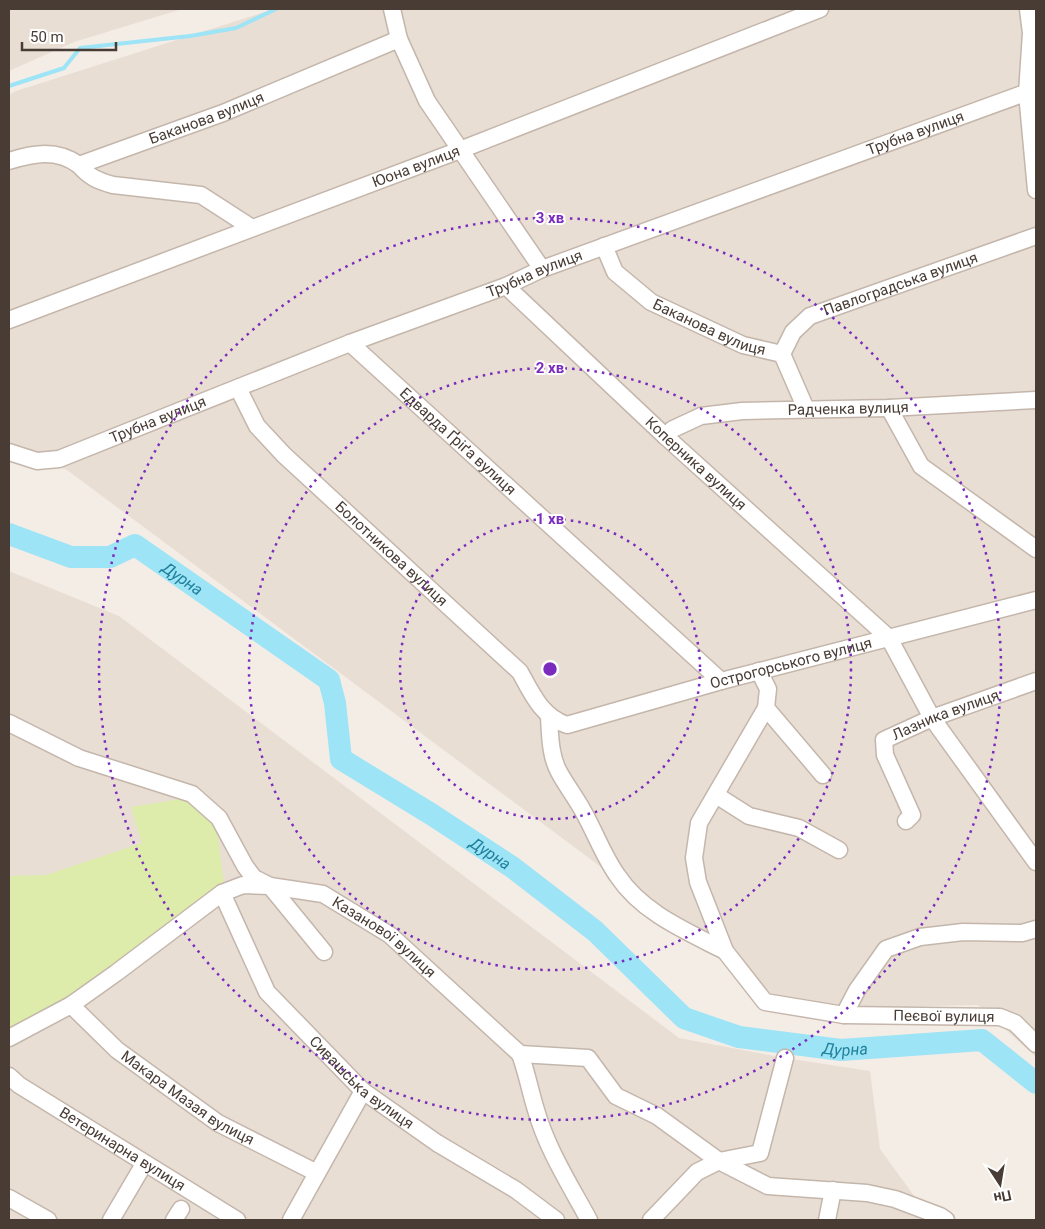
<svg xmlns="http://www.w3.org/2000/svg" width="1045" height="1229" font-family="Roboto,sans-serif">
<rect width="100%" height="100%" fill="#f4ede6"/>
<!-- residential -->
<g fill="#e9ded4">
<path d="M9 9H182L74 42 9 71Z"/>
<path d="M274 9H1036V1057L978 1005 792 1009 67 470 9 449V95L16 91Z"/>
<path d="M9 571 119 616 679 1038 785 1058 870 1071 880 1149 920 1204 952 1220H9Z"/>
</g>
<!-- green -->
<path fill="#ddecab" d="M192 797 216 820 224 884 111 969 66 999 9 1031V876L46 875 142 843 131 807Z"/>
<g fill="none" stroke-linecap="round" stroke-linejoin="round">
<!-- stream -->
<path stroke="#9de4f6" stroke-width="4" d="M9 86 64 68 80 48 190 36 236 28 276 9"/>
<!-- river -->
<path stroke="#9de4f6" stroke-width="22" id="s1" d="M9 534 71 557H110L135 545 329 680 335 703 341 759 431 814 512 867 595 931 684 1018 739 1037 841 1050 982 1040 1036 1083"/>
<!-- minor casing -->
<g stroke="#c4b6ab" stroke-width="19">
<g id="minor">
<path d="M392 9 399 39 427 101 542 269"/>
<path d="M1028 9 1031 33 1027 93 1036 190"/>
<path id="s2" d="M9 161C34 153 57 149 79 165L223 113 399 39"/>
<path d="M79 165C89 177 98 181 113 185L201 195 252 228"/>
<path id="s3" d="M604 246 615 272 651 302 743 345 782 354 806 409"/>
<path id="s4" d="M506 286 665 436 889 638 932 718 1036 862"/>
<path id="s5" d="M9 320 460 150 820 9"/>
<path id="s6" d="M350 343 721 681"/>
<path id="s7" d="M782 354 793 332 810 316 1036 236"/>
<path id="s8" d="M238 388 257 426 284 455 520 672C532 694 542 717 567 725L721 681 1036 600"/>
<path d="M889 408 921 466 1036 549"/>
<path id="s9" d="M665 436 673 429 701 416 742 411 889 408 1036 400"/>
<path id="s10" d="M9 452 37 461 59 459 350 343 506 286 542 269 1036 89"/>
<path id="s11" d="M759 671 768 689 766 708 699 823 694 858 698 882 725 951 765 1002 844 1015 1000 1017 1015 1023 1036 1044"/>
<path d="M766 708 823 775"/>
<path d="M549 716C550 734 550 756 559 772 566 785 576 798 583 811 595 832 603 855 617 875 642 913 686 931 725 951"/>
<path id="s12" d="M9 723 79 758 192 794 219 818 245 866 254 878 270 886 323 894 390 935 520 1054 588 1058 616 1096 657 1116 719 1161 768 1186 867 1193 895 1199 940 1216 946 1220"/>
<path d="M716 795 749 816 799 828 839 850"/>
<path id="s13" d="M906 821 912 815 885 755 884 740 932 718 1036 681"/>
<path id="s14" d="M222 893 267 992 363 1091 437 1143 516 1190 556 1220"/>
<path id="s15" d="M71 1005 117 1050 218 1123 317 1173"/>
<path d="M844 1015 857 990 886 949 920 937 963 932 1022 933 1036 929"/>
<path d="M9 1038 71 1005 116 973 222 893 243 885 270 886 324 952"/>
<path d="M520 1054C527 1073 530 1091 536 1110 547 1149 570 1185 589 1220"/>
<path id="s16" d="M9 1076 19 1085 237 1220"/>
<path d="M9 1198 48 1220"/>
<path d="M111 1220 144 1164"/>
<path d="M174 1220 181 1209"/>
<path d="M291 1220 363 1091"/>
<path d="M651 1220 697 1172 719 1161 760 1153 785 1058"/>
<path d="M827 1220 833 1190"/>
</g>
</g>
<!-- minor -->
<use href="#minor" stroke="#fff" stroke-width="16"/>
</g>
<!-- distance rings -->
<g fill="none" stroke="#7b2cbf" stroke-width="2.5" stroke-dasharray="2.5 5">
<circle cx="550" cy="669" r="150"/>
<circle cx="550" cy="669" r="301"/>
<circle cx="550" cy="669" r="451"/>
</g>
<g text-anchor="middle" stroke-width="4" stroke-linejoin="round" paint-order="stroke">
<!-- street labels -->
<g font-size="15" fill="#483c35" stroke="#fff">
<text dy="5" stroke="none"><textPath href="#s2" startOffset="209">Баканова вулиця</textPath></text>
<text dy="5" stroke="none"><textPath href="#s10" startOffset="968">Трубна вулиця</textPath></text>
<text dy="5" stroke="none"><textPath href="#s5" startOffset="435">Юона вулиця</textPath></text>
<text dy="5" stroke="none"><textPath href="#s10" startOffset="562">Трубна вулиця</textPath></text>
<text dy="5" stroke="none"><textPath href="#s7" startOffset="144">Павлоградська вулиця</textPath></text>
<text dy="5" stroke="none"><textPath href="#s3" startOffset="139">Баканова вулиця</textPath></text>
<text dy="5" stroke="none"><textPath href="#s9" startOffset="189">Радченка вулиця</textPath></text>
<text dy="5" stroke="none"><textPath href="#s10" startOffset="158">Трубна вулиця</textPath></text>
<text dy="5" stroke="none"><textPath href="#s6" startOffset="146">Едварда Ґріґа вулиця</textPath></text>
<text dy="5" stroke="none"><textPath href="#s4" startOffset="260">Коперника вулиця</textPath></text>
<text dy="5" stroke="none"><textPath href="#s8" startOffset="228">Болотникова вулиця</textPath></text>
<text dy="5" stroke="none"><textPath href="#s8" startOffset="708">Острогорського вулиця</textPath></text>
<text dy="5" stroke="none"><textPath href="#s13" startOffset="156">Лазника вулиця</textPath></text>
<text dy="5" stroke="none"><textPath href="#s12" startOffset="449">Казанової вулиця</textPath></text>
<text dy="5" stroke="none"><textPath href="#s11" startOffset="551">Пеєвої вулиця</textPath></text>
<text dy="5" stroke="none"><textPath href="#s14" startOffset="240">Сивашська вулиця</textPath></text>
<text dy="5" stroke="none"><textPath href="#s15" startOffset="150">Макара Мазая вулиця</textPath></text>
<text dy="5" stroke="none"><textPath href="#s16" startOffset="135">Ветеринарна вулиця</textPath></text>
</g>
<!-- water labels -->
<g font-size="16" font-style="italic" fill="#20809b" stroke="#fff">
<text dy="6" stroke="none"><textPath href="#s1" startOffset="191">Дурна</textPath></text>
<text dy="6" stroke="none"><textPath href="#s1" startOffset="626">Дурна</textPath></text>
<text dy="6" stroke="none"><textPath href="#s1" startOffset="1046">Дурна</textPath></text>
</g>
</g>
<circle cx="550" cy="669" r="8" fill="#7b2cbf" stroke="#fff" stroke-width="2.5"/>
<g font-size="15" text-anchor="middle" font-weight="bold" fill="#7b2cbf" stroke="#fff" stroke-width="4" stroke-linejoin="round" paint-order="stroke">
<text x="550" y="223">3 хв</text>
<text x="550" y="373">2 хв</text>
<text x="550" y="524">1 хв</text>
</g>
<!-- border -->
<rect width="1045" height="1229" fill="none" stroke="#483c35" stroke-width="20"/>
<!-- north arrow -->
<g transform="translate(1000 1184) rotate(168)" stroke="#ffffff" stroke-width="4" paint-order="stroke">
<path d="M0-4L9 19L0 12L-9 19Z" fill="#483c35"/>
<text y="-8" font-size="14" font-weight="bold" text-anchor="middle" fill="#483c35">Пн</text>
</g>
<!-- scale -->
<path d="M22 42v8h94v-8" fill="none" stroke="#483c35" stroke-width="2.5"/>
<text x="30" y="42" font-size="15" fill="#483c35" stroke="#ffffff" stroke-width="4" paint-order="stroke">50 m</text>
</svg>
